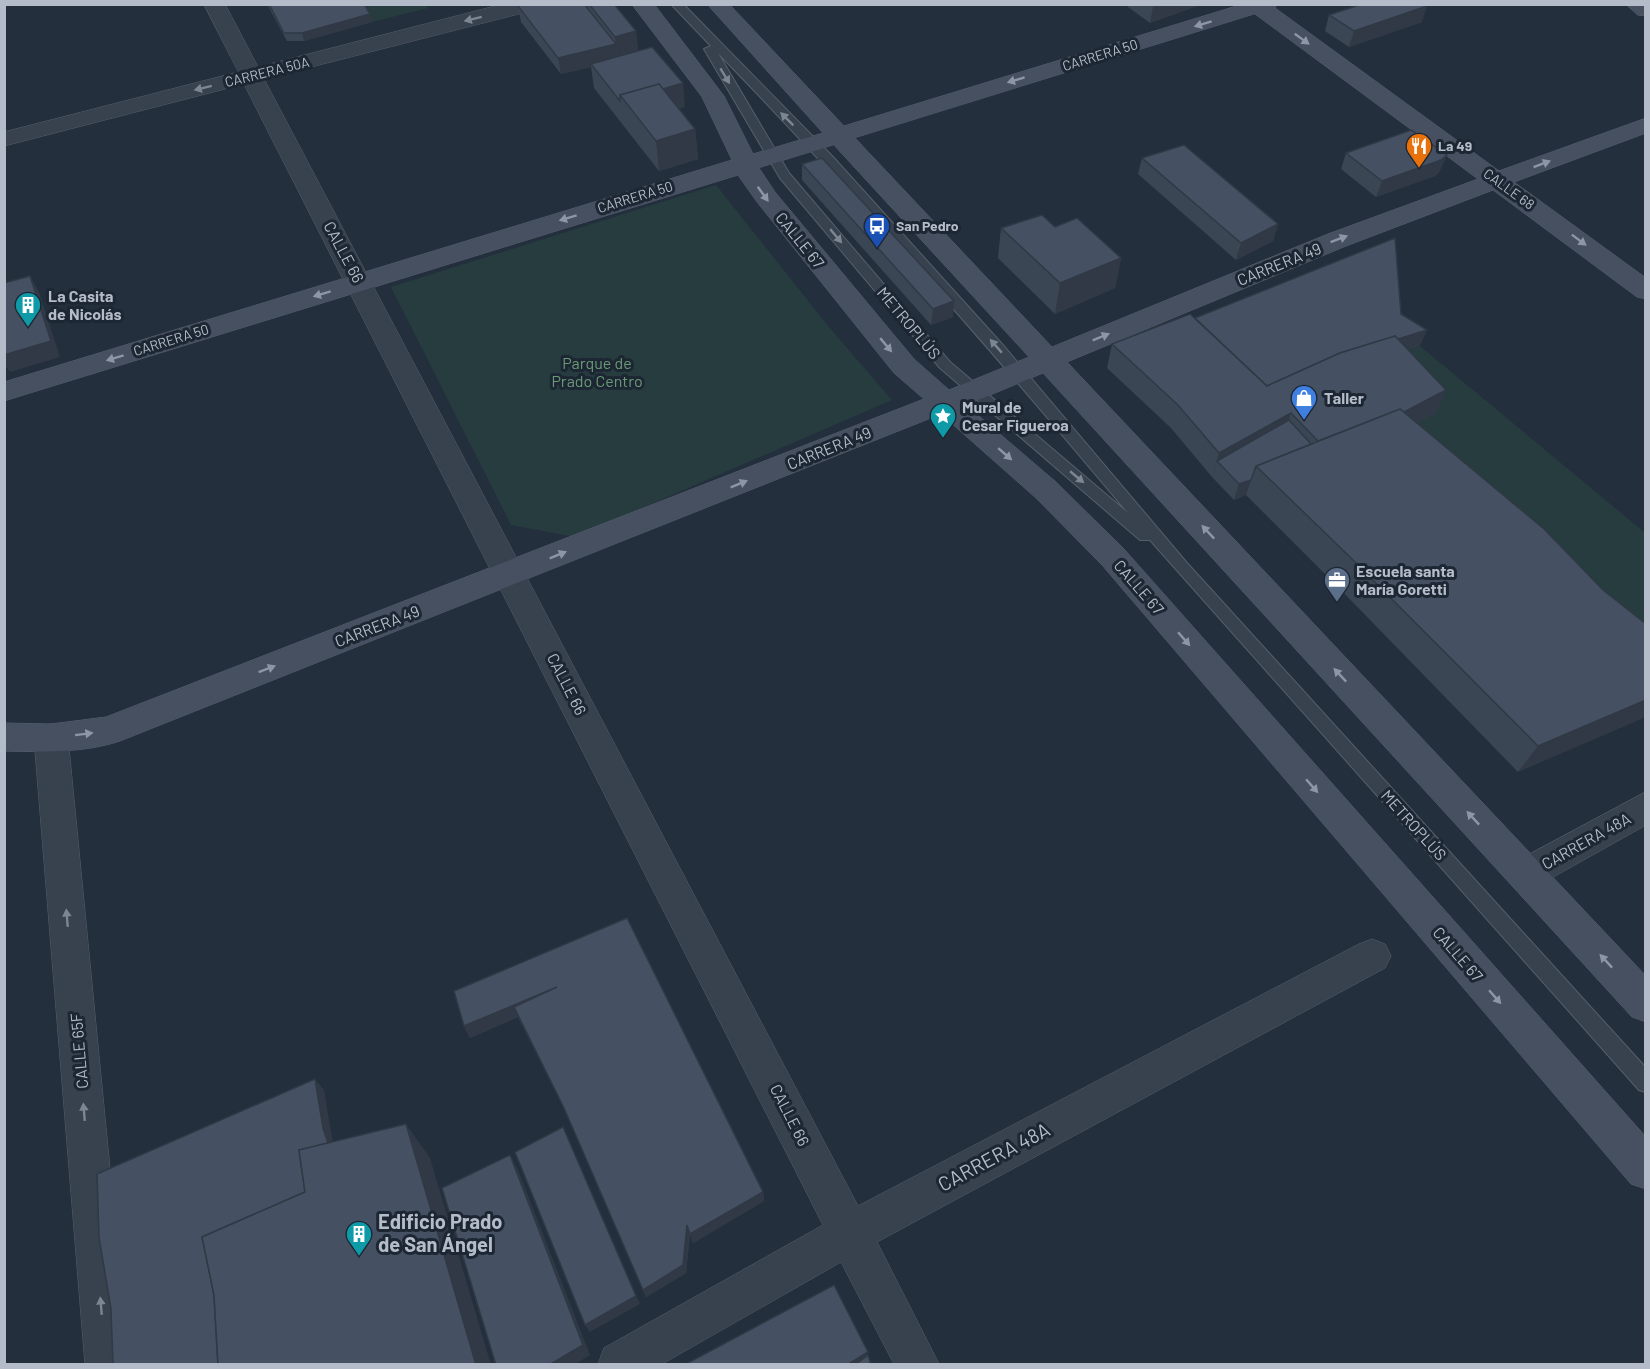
<svg xmlns="http://www.w3.org/2000/svg" width="1650" height="1369" font-family="Barlow,sans-serif">
<rect width="100%" height="100%" fill="#242f3e"/>
<!-- green -->
<g fill="#263c3f">
<path d="M361 5H426L428 8 372 22Z"/>
<path d="M716 185 829 327 892 400 575 537 511 525 391 287Z"/>
<path d="M1420 346 1645 533V667L1387 439 1385 359Z"/>
</g>
<g fill="none" stroke-linecap="round" stroke-linejoin="round">
<!-- lane casing -->
<g stroke="#565f6c" stroke-width="2">
<path id="lane" d="M671 4H683L833 157 1002 344 1187 563 1646 1068V1092L1639 1090 1150 540H1140L940 368 780 178 704 49 711 46ZM718 53C862 201 996 355 1128 513L950 362 789 173Z"/>
</g>
<!-- street casing -->
<g stroke="#565f6c" stroke-width="1">
<g id="street">
<path d="M204 4H225L258 67 503 4H540L538 9 264 79 858 1206 1359 944 1372 939 1385 944 1391 956 1385 968 877 1242 939 1364H894L841 1262 662 1364H598L604 1348 823 1225 244 84 4 146V132L238 72Z"/>
<path d="M51 724 63 728 68 738 129 1364H85L34 738 39 728Z"/>
<path d="M1646 792V825L1539 885 1526 890 1513 885 1508 874 1513 863Z"/>
</g>
</g>
<!-- secondary casing -->
<g stroke="#565f6c" stroke-width="1">
<g id="secondary">
<path d="M632 4H654L724 96 753 154 823 133 707 4H729L844 126 1243 4H1277L1275 8 1499 171 1646 118V133L1514 182 1646 278V299L1637 297 1493 190 1346 246 1067 362 1646 976V1022L1632 1017 1043 373 966 405 1056 482 1124 549 1646 1137V1189L1631 1184 1102 565 1036 498 941 414 120 741C84 753 43 752 4 751V723L51 724 106 717 924 399 894 373 757 202 738 175 4 401V382L732 160 702 97ZM1255 14 1478 179 1328 234 1052 347 855 138ZM834 145 1029 357 949 390 914 359 775 192 759 168Z"/>
<path d="M1626 4H1646V16L1638 15Z"/>
</g>
</g>
<!-- lane -->
<use href="#lane" fill="#38414e" fill-rule="evenodd"/>
<!-- street -->
<use href="#street" fill="#38414e" fill-rule="evenodd"/>
<!-- secondary -->
<use href="#secondary" fill="#465061" fill-rule="evenodd"/>
</g>
<!-- wall -->
<g fill="#3b4654">
<path d="M267 4H364L372 22 304 41H287Z"/>
<path d="M524 4H614L638 51 685 107 679 108 695 129 698 159 659 171 594 88 591 67 561 74 521 22 518 6Z"/>
<path d="M1128 4H1203L1150 23 1128 7Z"/>
<path d="M1329 15 1422 22 1349 47 1325 31Z"/>
<path d="M1346 153 1440 171 1435 176 1376 197 1341 169Z"/>
<path d="M1142 158 1278 224 1273 241 1236 260 1138 174Z"/>
<path d="M802 164 953 317 931 325 802 180Z"/>
<path d="M1055 227 1121 258 1115 288 1055 314 998 258 1001 228Z"/>
<path d="M1401 314 1420 346 1408 350 1446 390 1435 414 1417 423 1603 590 1646 624 1518 772 1337 586 1246 495 1234 500 1212 477 1171 428 1107 368 1112 344 1195 318Z"/>
<path d="M627 918 763 1192 764 1201 693 1243 690 1234 686 1273 646 1297 569 1118 518 1017 470 1038 464 1026Z"/>
</g>
<!-- shaded-wall -->
<g fill="#303945">
<path d="M1160 4H1203L1150 23 1153 7Z"/>
<path d="M1427 6 1422 22 1349 47 1354 31Z"/>
<path d="M370 14 372 22 304 41 302 33Z"/>
<path d="M636 31 639 55 618 60 615 37Z"/>
<path d="M616 44 618 60 591 64V67L561 74 558 58Z"/>
<path d="M683 83 685 107 640 120 624 100Z"/>
<path d="M695 129 698 159 659 171 656 141Z"/>
<path d="M1447 155 1440 171 1435 176 1376 197 1382 181Z"/>
<path d="M1278 224 1273 241 1236 260 1241 243Z"/>
<path d="M1121 258 1115 288 1055 314 1060 283Z"/>
<path d="M30 276 39 292 60 357 10 372 4 364V355Z"/>
<path d="M954 301 953 317 931 325 933 309Z"/>
<path d="M1427 330 1420 346 1360 365 1366 349Z"/>
<path d="M1446 390 1435 414 1387 439 1264 474Z"/>
<path d="M1291 413 1283 436 1217 461 1212 477 1219 453Z"/>
<path d="M1251 480 1246 495 1234 500 1239 484Z"/>
<path d="M1646 700V717L1518 772 1538 746Z"/>
<path d="M557 987 514 1007 518 1017 470 1038 464 1026Z"/>
<path d="M315 1079 324 1090 332 1138 344 1177 229 1257 323 1128Z"/>
<path d="M406 1124 430 1158 491 1365H476Z"/>
<path d="M563 1127 640 1304 590 1332 585 1325Z"/>
<path d="M510 1155 518 1170 590 1355 574 1365H549Z"/>
<path d="M763 1192 764 1201 693 1243 690 1234Z"/>
<path d="M687 1225 690 1234 686 1273 646 1297 643 1290Z"/>
<path d="M868 1352 867 1362 863 1365H847Z"/>
</g>
<!-- building -->
<g fill="#455162" stroke="#303945" stroke-width="1.5">
<path d="M269 4H364L370 14 302 33H284Z"/>
<path d="M524 4H584L616 44 558 58 518 6Z"/>
<path d="M589 4H614L636 31 615 37Z"/>
<path d="M1362 4H1425L1427 6 1354 31 1329 15Z"/>
<path d="M652 47 683 83 663 89 659 84 620 95V101L591 64Z"/>
<path d="M659 84 695 129 656 141 620 95Z"/>
<path d="M1411 130 1447 155 1441 160 1382 181 1346 153Z"/>
<path d="M1184 145 1278 224 1241 243 1142 158Z"/>
<path d="M822 158 954 301 933 309 802 164Z"/>
<path d="M1042 215 1055 227 1077 218 1121 258 1060 283 1001 228Z"/>
<path d="M1395 238 1401 314 1427 330 1398 339 1395 336 1340 353 1267 386 1195 318Z"/>
<path d="M30 276 51 341 4 355V283Z"/>
<path d="M1190 314 1267 386 1340 353 1395 336 1446 390 1404 412 1400 409 1318 441 1291 413 1219 453 1178 405 1112 344Z"/>
<path d="M1400 409 1544 529 1603 590 1646 624V700L1538 746 1350 557 1256 466Z"/>
<path d="M1289 420 1311 444 1256 466 1251 480 1239 484 1217 461Z"/>
<path d="M627 918 763 1192 690 1234 687 1225 683 1265 643 1290 564 1108 514 1007 557 987 464 1026 454 991Z"/>
<path d="M315 1079 323 1128 328 1143 299 1150 305 1192 202 1237 214 1295 218 1365H113L111 1309 99 1237 97 1174Z"/>
<path d="M406 1124 476 1365H218L214 1295 202 1237 305 1192 299 1150Z"/>
<path d="M563 1127 636 1296 585 1325 515 1152Z"/>
<path d="M510 1155 583 1345 549 1365H496L442 1188Z"/>
<path d="M834 1285 868 1352 847 1365H684Z"/>
<path d="M868 1355 871 1365H855Z"/>
</g>
<!-- one-way arrows -->
<defs><path id="oneway-solid" d="M-6-.8H1V-3.2L6.5 0L1 3.2V.8H-6Z" transform="scale(1.5)"/></defs>
<g fill="#7c8592">
<use href="#oneway-solid" transform="translate(473 19) rotate(166)"/>
<use href="#oneway-solid" transform="translate(725 76) rotate(59)"/>
<use href="#oneway-solid" transform="translate(203 88) rotate(166)"/>
<use href="#oneway-solid" transform="translate(787 119) rotate(-135)"/>
<use href="#oneway-solid" transform="translate(836 236) rotate(50)"/>
<use href="#oneway-solid" transform="translate(996 346) rotate(-131)"/>
<use href="#oneway-solid" transform="translate(1077 477) rotate(40)"/>
<use href="#oneway-solid" transform="translate(67 918) rotate(-95)"/>
<use href="#oneway-solid" transform="translate(84 1112) rotate(-95)"/>
<use href="#oneway-solid" transform="translate(101 1306) rotate(-95)"/>
</g>
<g fill="#8e96a5">
<use href="#oneway-solid" transform="translate(1203 24) rotate(163)"/>
<use href="#oneway-solid" transform="translate(1302 39) rotate(36)"/>
<use href="#oneway-solid" transform="translate(1016 80) rotate(163)"/>
<use href="#oneway-solid" transform="translate(1542 164) rotate(-21)"/>
<use href="#oneway-solid" transform="translate(763 194) rotate(54)"/>
<use href="#oneway-solid" transform="translate(568 218) rotate(163)"/>
<use href="#oneway-solid" transform="translate(1339 239) rotate(-21)"/>
<use href="#oneway-solid" transform="translate(1579 240) rotate(37)"/>
<use href="#oneway-solid" transform="translate(322 294) rotate(163)"/>
<use href="#oneway-solid" transform="translate(1101 337) rotate(-22)"/>
<use href="#oneway-solid" transform="translate(886 345) rotate(50)"/>
<use href="#oneway-solid" transform="translate(115 358) rotate(163)"/>
<use href="#oneway-solid" transform="translate(1005 454) rotate(41)"/>
<use href="#oneway-solid" transform="translate(739 484) rotate(-22)"/>
<use href="#oneway-solid" transform="translate(1208 532) rotate(-133)"/>
<use href="#oneway-solid" transform="translate(558 555) rotate(-22)"/>
<use href="#oneway-solid" transform="translate(1184 639) rotate(49)"/>
<use href="#oneway-solid" transform="translate(267 669) rotate(-21)"/>
<use href="#oneway-solid" transform="translate(1340 675) rotate(-133)"/>
<use href="#oneway-solid" transform="translate(84 734) rotate(-7)"/>
<use href="#oneway-solid" transform="translate(1312 786) rotate(49)"/>
<use href="#oneway-solid" transform="translate(1473 818) rotate(-133)"/>
<use href="#oneway-solid" transform="translate(1606 961) rotate(-133)"/>
<use href="#oneway-solid" transform="translate(1495 997) rotate(49)"/>
</g>
<!-- icons -->
<defs>
<g id="restaurant-pin" transform="scale(1.35)"><path d="M0 17L-7.5 6A9.5 9.5 0 1 1 7.5 6Z" fill="#e8710a" stroke="#1d2633"/><path d="M-5-6h1v4h1v-4h1v4h1v-4h1v5L-1.5 .5V6h-2V.5L-5-1ZM5-6V6H3V1.5H1.5Q1.5-4 5-6Z" fill="#fff"/></g>
<g id="bus-pin" transform="scale(1.35)"><path d="M0 17L-7.5 6A9.5 9.5 0 1 1 7.5 6Z" fill="#1a4fb4" stroke="#1d2633"/><path d="M-5-6H5V4H4V6H2V4H-2V6H-4V4H-5ZM-3.5-4V0h7V-4ZM-3.5 1.2v1.5H-2V1.2ZM2 1.2v1.5H3.5V1.2Z" fill="#fff"/></g>
<g id="building-pin" transform="scale(1.35)"><path d="M0 17L-7.5 6A9.5 9.5 0 1 1 7.5 6Z" fill="#0f9aa8" stroke="#1d2633"/><path d="M-4-6H4V6H1V3H-1V6H-4ZM-2.5-4.3h1.7v1.8h-1.7ZM.8-4.3h1.7v1.8H.8ZM-2.5-1h1.7V.8h-1.7ZM.8-1h1.7V.8H.8Z" fill="#fff"/></g>
<g id="shop-pin" transform="scale(1.35)"><path d="M0 17L-7.5 6A9.5 9.5 0 1 1 7.5 6Z" fill="#3f7fe0" stroke="#1d2633"/><path d="M-5-2.5h2.3a2.7 3.5 0 0 1 5.4 0H5L5.5 6h-11ZM-1.5-2.5h3a1.5 2.3 0 0 0-3 0Z" fill="#fff"/></g>
<g id="sight-pin" transform="scale(1.35)"><path d="M0 17L-7.5 6A9.5 9.5 0 1 1 7.5 6Z" fill="#0f9aa8" stroke="#1d2633"/><path d="M0-6L1.8-2.2L6-1.7L2.9 1.2L3.7 5.4L0 3.3L-3.7 5.4L-2.9 1.2L-6-1.7L-1.8-2.2Z" fill="#fff"/></g>
<g id="office-pin" transform="scale(1.35)"><path d="M0 17L-7.5 6A9.5 9.5 0 1 1 7.5 6Z" fill="#5c6f8a" stroke="#1d2633"/><path d="M-6-3h4V-5.5h4V-3h4V5H-6ZM-1-4.5V-3h2v-1.5ZM-6 0V1H6V0Z" fill="#fff"/></g>
</defs>
<g fill-rule="evenodd">
<use href="#restaurant-pin" x="1419" y="146"/>
<use href="#bus-pin" x="877" y="226"/>
<use href="#building-pin" x="28" y="305"/>
<use href="#shop-pin" x="1304" y="398"/>
<use href="#sight-pin" x="943" y="416"/>
<use href="#office-pin" x="1337" y="580"/>
<use href="#building-pin" x="359" y="1234"/>
</g>
<g text-anchor="middle" stroke-width="6" stroke-linejoin="round" paint-order="stroke">
<!-- far-street labels -->
<g font-size="14" fill="#b4bcc9" stroke="#1d2633">
<text transform="translate(1100 55) rotate(-17)" y="5">CARRERA 50</text>
<text transform="translate(267 72) rotate(-14)" y="5">CARRERA 50A</text>
<text transform="translate(1509 189) rotate(36)" y="5">CALLE 68</text>
<text transform="translate(635 197) rotate(-17)" y="5">CARRERA 50</text>
<text transform="translate(171 340) rotate(-17)" y="5">CARRERA 50</text>
</g>
<!-- far-poi labels -->
<g font-size="14" font-weight="bold" fill="#b4bcc9" stroke="#1d2633" text-anchor="start">
<text x="1438" y="151">La 49</text>
<text x="896" y="231">San Pedro</text>
</g>
<!-- street labels -->
<g font-size="16" fill="#b4bcc9" stroke="#1d2633">
<text transform="translate(800 240) rotate(51)" y="6">CALLE 67</text>
<text transform="translate(344 252) rotate(62)" y="6">CALLE 66</text>
<text transform="translate(1279 264) rotate(-22)" y="6">CARRERA 49</text>
<text transform="translate(909 323) rotate(50)" y="6">METROPLÚS</text>
<text transform="translate(829 448) rotate(-22)" y="6">CARRERA 49</text>
<text transform="translate(1139 587) rotate(49)" y="6">CALLE 67</text>
<text transform="translate(377 626) rotate(-21)" y="6">CARRERA 49</text>
<text transform="translate(567 684) rotate(63)" y="6">CALLE 66</text>
<text transform="translate(1414 825) rotate(48)" y="6">METROPLÚS</text>
<text transform="translate(1586 841) rotate(-29)" y="6">CARRERA 48A</text>
<text transform="translate(1458 954) rotate(49)" y="6">CALLE 67</text>
<text transform="translate(79 1051) rotate(-95)" y="6">CALLE 65F</text>
<text transform="translate(790 1115) rotate(63)" y="6">CALLE 66</text>
</g>
<!-- poi labels -->
<g font-size="16" font-weight="bold" fill="#b4bcc9" stroke="#1d2633" text-anchor="start">
<text x="48" y="302">La Casita<tspan x="48" dy="18">de Nicolás</tspan></text>
<text x="1324" y="404">Taller</text>
<text x="962" y="413">Mural de<tspan x="962" dy="18">Cesar Figueroa</tspan></text>
<text x="1356" y="577">Escuela santa<tspan x="1356" dy="18">María Goretti</tspan></text>
</g>
<!-- park labels -->
<g font-size="16" fill="#6b9a76" stroke="#1d2633">
<text x="597" y="369">Parque de<tspan x="597" dy="18">Prado Centro</tspan></text>
</g>
<!-- near-street labels -->
<g font-size="20" fill="#b4bcc9" stroke="#1d2633">
<text transform="translate(994 1157) rotate(-28)" y="7">CARRERA 48A</text>
</g>
<!-- near-poi labels -->
<g font-size="20" font-weight="bold" fill="#b4bcc9" stroke="#1d2633" text-anchor="start">
<text x="378" y="1229">Edificio Prado<tspan x="378" dy="23">de San Ángel</tspan></text>
</g>
</g>
<!-- border -->
<rect width="1650" height="1369" fill="none" stroke="#b4bcc9" stroke-width="12"/>
</svg>
